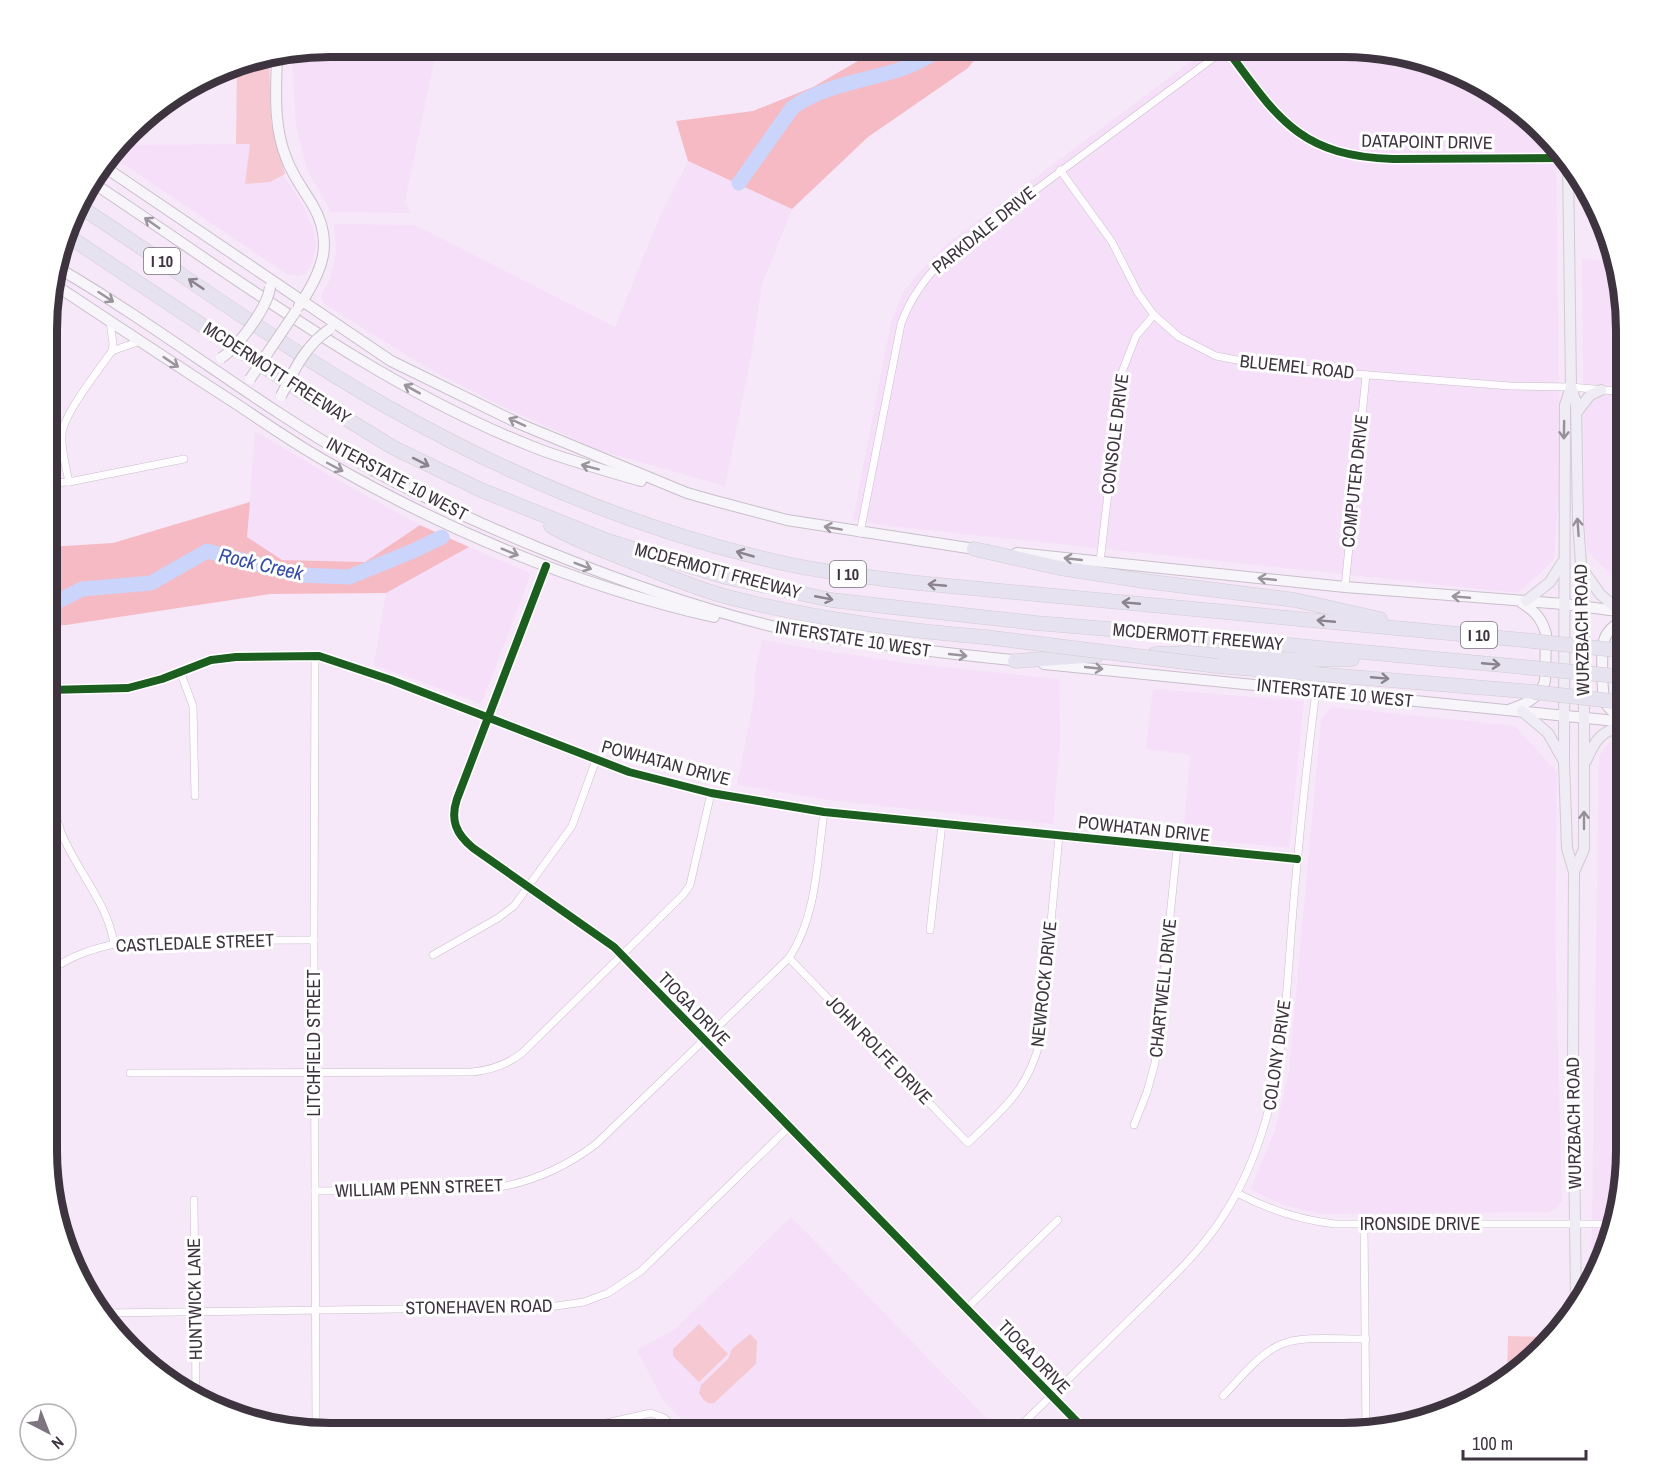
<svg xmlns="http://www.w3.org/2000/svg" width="1673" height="1480" font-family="'Archivo Narrow',sans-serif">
<rect width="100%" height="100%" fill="#f6e8f8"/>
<!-- built -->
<g fill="#f6dff9">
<path d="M330 47H437L405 201 411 213 331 212 307 169 296 127 292 53Z"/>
<path d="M1210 47H1362L1469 76 1556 143 1560 477 1554 560 1518 593 880 525 853 519 891 322 904 291 929 261 952 240Z"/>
<path d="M266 144 279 168 304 207 313 228 316 246 312 264 305 274 297 276 288 275 111 156 121 145Z"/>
<path d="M688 161 792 209 762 284 752 351 725 486 598 450 497 404 422 365 324 304 321 295 329 282 335 259 336 245 334 224 415 225 615 327 659 218Z"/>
<path d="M1582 258 1614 262 1626 311V589L1588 552 1584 519Z"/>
<path d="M255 431 329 475 420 525 365 562 282 560 247 537Z"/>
<path d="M469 547 526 571 529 574V579L482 702 479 703 374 665 386 593Z"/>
<path d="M762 640 825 651 908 663 1059 679 1060 743 1053 824 836 801 737 785 755 694 754 678Z"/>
<path d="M1153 689 1304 701 1289 848 1183 837 1190 755 1146 749Z"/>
<path d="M1332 707 1515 726 1557 772 1555 936 1562 1201 1554 1210 1547 1212 1321 1214 1283 1205 1252 1190 1251 1187 1275 1131 1289 1070 1321 720Z"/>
<path d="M1626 736V1150L1597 1275 1591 1284 1599 756 1610 742Z"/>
<path d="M791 1217 997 1429V1433H695L664 1402 637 1350 675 1329Z"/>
</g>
<!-- green -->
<g fill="#f6c9d2">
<path d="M269 57 271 122 285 174 270 182 245 184 250 144H236L237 62Z"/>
<path d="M699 1324 728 1354 699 1382 673 1356V1349Z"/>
<path d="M750 1334 757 1341 756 1364 714 1403C706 1405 703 1399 699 1393L701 1385 728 1359 732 1349Z"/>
<path d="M1508 1336 1550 1337 1530 1363 1507 1377Z"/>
</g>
<!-- forest -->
<g fill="#f6bac4">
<path d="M882 47H984L968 68 868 137 792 209 688 161 676 121 753 111 813 87Z"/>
<path d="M250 502 247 537 282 560 365 562 420 525 469 547 386 593 270 594 66 625 48 626V547L113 543Z"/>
</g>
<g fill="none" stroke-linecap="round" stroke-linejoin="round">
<!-- river -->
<g stroke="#cbd4fa" stroke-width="15">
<path d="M739 183 792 108C823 85 865 81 901 69 917 64 931 54 947 47"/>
<path d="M48 606 82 589 151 583 207 551 299 575 349 577 413 551 442 537"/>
</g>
<!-- street casing -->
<g stroke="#c9bfcb" stroke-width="8">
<g id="street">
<path d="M1225 47C1277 117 1298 156 1393 159L1565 158"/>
<path d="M1060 170 1112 242 1138 293 1154 315 1179 337 1216 356 1263 365 1356 374 1510 386 1571 387 1626 392"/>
<path d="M110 321 113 344 112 351 140 341"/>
<path d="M69 482C66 467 61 450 62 435 62 416 100 368 112 351"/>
<path d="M49 483 69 482 184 459"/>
<path d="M860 533 901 324C911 296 927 275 948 255L1228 47"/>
<path d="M1100 562 1122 372 1136 336 1154 315"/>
<path d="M546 566 457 799C450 820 456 834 473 848L614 947 1088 1433"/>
<path d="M1345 587 1366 375"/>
<path d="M315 655 314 940 316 1430"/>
<path d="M180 671 193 706 195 796"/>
<path d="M48 690 128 688 162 679 211 660 236 657 319 656 391 680 629 772 711 793 824 812 1297 859"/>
<path d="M50 690C51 735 45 790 61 832 76 870 108 903 114 944"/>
<path d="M930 930 942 824"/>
<path d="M433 955 498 918 514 906 572 826 596 760"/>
<path d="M789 958 968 1143C1003 1109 1028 1090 1040 1041L1059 836"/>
<path d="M48 973C72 953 103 945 134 941L314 940"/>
<path d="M130 1073 472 1072C491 1070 507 1065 522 1053L683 895 690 885 711 793"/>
<path d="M1134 1125 1147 1092 1155 1063 1177 848"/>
<path d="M315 1191 487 1189C529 1184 563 1169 596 1144L789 958C817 916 817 861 824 812"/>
<path d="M1237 1193C1269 1210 1299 1220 1335 1224H1609"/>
<path d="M194 1200 196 1397"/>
<path d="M57 1210C71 1229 75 1246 75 1269"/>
<path d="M1364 1224 1366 1432"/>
<path d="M966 1309 1058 1220"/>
<path d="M102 1313 549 1307 584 1302 608 1293 641 1271 789 1127"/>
<path d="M1223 1396C1240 1379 1259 1353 1282 1344 1304 1335 1341 1340 1366 1339"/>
<path d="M326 1433 562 1431 593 1426 651 1413 664 1418 680 1433"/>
<path d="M1013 1433C1053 1394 1093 1355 1133 1316 1164 1285 1198 1255 1222 1218 1286 1119 1284 1012 1294 898 1300 829 1307 760 1316 691"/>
</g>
</g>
<!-- secondary casing -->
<g stroke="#c9bfcb" stroke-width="12">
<g id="secondary">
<path d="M277 55C276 91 273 127 287 160 293 176 303 189 312 204 335 242 322 272 299 306"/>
<path d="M103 166 391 361 520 424 687 493 719 502 787 520 981 550"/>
<path d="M90 181C236 277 377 387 541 450 574 462 607 471 641 481"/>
<path d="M58 268C160 327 253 402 357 461 415 495 476 522 539 548 622 582 708 612 796 632 819 638 842 639 865 642 917 650 970 656 1023 661"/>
<path d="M52 283C113 323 174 364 235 403 265 423 295 444 327 462 448 531 578 586 714 617"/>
<path d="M1017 553 1345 587 1564 604 1625 612"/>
<path d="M1626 618C1617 623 1606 631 1604 641 1601 650 1602 694 1605 702 1609 710 1618 716 1626 720"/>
<path d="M1044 664 1626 722"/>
<path d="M1511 709C1526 704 1540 697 1545 681L1546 634C1542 619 1535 611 1522 603"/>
</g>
</g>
<!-- primary casing -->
<g stroke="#d1cbd2" stroke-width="12">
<g id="primary">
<path d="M1568 162 1571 387 1576 402 1578 522 1584 606V849L1574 872"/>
<path d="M1571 387 1565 405 1564 762 1567 848 1574 872 1573 1059 1576 1303"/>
<path d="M1577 412 1590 395 1601 390"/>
<path d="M1583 570 1600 594 1621 612"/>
<path d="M1526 601 1550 582 1562 563"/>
<path d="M1522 711 1548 733 1562 758"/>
<path d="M1586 761C1596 738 1601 731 1626 725"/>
</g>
</g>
<!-- highway casing -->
<g stroke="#d1cbd2" stroke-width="15">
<g id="highway">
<path d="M79 206C180 272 279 345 384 405 502 472 629 526 761 558 812 571 866 577 918 583L1533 641"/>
<path d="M68 236 299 390 394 448 481 490 608 541 725 577 831 600 901 608 1036 623 1193 636 1533 668"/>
<path d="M551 526C576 541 603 550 630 561 661 574 692 587 724 596 809 618 897 630 985 637"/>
<path d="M974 549 1060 568 1144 581 1295 600 1380 619"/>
<path d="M1155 654 1188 653 1299 660 1352 659"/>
<path d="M1015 661 1097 655"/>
<path d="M1217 666 1534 692"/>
</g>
</g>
<!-- street -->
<use href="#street" stroke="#fefcfe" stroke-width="7"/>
<!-- secondary -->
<use href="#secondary" stroke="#f7f4fa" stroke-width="10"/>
<!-- primary -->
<use href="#primary" stroke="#f0ecf5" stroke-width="10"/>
<!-- highway -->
<use href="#highway" stroke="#e7e2ef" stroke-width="14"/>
<!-- secondary-bridge casing -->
<g stroke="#c9bfcb" stroke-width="12" stroke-linecap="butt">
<g id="secondary-bridge">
<path d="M221 358C238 347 268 307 270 287"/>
<path d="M250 379 296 311"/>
<path d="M281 396C293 372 306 344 330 329"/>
</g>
</g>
<!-- highway-bridge casing -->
<g stroke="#d1cbd2" stroke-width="15" stroke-linecap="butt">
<g id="highway-bridge">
<path d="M985 637 1217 666"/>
<path d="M1533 641 1615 650"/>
<path d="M1533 668 1616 676"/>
<path d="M1534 692 1620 702"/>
</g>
</g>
<!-- secondary-bridge -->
<use href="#secondary-bridge" stroke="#f7f4fa" stroke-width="10"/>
<!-- highway-bridge -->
<use href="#highway-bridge" stroke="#e7e2ef" stroke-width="14"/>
<!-- cycleway casing -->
<g stroke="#fff" stroke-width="11">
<g id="cycleway">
<path d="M1225 47C1277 117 1298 156 1393 159L1565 158"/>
<path d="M546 566 457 799C450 820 456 834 473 848L614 947 1088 1433"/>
<path d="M48 690 128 688 162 679 211 660 236 657 319 656 391 680 629 772 711 793 824 812 1297 859"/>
</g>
</g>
<!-- cycleway -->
<use href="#cycleway" stroke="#1b5e20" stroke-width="8"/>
</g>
<!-- one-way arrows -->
<defs><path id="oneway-shaft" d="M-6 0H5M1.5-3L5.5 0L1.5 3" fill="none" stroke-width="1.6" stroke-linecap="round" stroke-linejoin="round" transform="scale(1.5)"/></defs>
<g stroke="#9a949c">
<use href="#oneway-shaft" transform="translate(152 223) rotate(-145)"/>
<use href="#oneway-shaft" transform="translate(106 297) rotate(33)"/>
<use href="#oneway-shaft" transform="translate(171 362) rotate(34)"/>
<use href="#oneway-shaft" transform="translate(412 389) rotate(-151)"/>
<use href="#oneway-shaft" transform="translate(517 422) rotate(-155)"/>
<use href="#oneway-shaft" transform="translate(335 467) rotate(28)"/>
<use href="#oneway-shaft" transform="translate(590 467) rotate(-165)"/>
<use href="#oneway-shaft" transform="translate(833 528) rotate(-170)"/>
<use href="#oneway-shaft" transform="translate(510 552) rotate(22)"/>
<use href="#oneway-shaft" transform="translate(1073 559) rotate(-174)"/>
<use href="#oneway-shaft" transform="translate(583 566) rotate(21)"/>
<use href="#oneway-shaft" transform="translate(1267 579) rotate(-174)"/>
<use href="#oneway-shaft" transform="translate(1461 597) rotate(-175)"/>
<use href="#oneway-shaft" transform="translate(958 655) rotate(6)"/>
<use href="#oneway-shaft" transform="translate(1094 668) rotate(6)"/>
</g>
<g stroke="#8a828e">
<use href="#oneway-shaft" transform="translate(196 284) rotate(-146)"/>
<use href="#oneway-shaft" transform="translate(421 462) rotate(27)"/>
<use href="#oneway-shaft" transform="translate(745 554) rotate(-164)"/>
<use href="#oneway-shaft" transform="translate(937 585) rotate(-175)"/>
<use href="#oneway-shaft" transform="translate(824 598) rotate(11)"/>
<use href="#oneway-shaft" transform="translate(1131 603) rotate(-175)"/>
<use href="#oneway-shaft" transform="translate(1326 621) rotate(-175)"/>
<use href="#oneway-shaft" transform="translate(1491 664) rotate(5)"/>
<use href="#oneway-shaft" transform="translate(1380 678) rotate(5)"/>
</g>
<g stroke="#97909a">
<use href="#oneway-shaft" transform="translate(1564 430) rotate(91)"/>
<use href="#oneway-shaft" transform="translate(1578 527) rotate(-94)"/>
<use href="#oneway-shaft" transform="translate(1584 820) rotate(-90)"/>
</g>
<g text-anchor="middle" stroke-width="6" stroke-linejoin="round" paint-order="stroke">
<!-- shield labels -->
<g fill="#fff" stroke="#787179" stroke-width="1.5">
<rect x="144" y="248" width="36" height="26" rx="4.5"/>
<rect x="830" y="561" width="36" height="26" rx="4.5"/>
<rect x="1461" y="622" width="36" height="26" rx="4.5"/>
</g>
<g font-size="16" font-weight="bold" fill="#3e343f">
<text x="162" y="267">I 10</text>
<text x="848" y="580">I 10</text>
<text x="1479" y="641">I 10</text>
</g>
<!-- street labels -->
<g font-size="18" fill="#3e343f" stroke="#fff">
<text transform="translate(1427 142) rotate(1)" y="6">DATAPOINT DRIVE</text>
<text transform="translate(984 230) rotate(-39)" y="6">PARKDALE DRIVE</text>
<text transform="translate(1297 367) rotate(6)" y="6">BLUEMEL ROAD</text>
<text transform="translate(277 373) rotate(33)" y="6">MCDERMOTT FREEWAY</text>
<text transform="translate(1115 434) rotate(-83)" y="6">CONSOLE DRIVE</text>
<text transform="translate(397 479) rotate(28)" y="6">INTERSTATE 10 WEST</text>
<text transform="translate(1355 481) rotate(-84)" y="6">COMPUTER DRIVE</text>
<text transform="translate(718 571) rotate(15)" y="6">MCDERMOTT FREEWAY</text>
<text transform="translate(1582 630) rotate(-91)" y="6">WURZBACH ROAD</text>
<text transform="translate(1198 637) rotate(5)" y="6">MCDERMOTT FREEWAY</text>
<text transform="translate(853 639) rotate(9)" y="6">INTERSTATE 10 WEST</text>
<text transform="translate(1335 693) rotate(6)" y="6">INTERSTATE 10 WEST</text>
<text transform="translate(666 763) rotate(15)" y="6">POWHATAN DRIVE</text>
<text transform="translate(1144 829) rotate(6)" y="6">POWHATAN DRIVE</text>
<text transform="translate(195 943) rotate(-2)" y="6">CASTLEDALE STREET</text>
<text transform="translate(1044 984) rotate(-84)" y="6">NEWROCK DRIVE</text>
<text transform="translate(1163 988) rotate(-84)" y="6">CHARTWELL DRIVE</text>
<text transform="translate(694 1009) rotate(46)" y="6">TIOGA DRIVE</text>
<text transform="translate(314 1043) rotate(-90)" y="6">LITCHFIELD STREET</text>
<text transform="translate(879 1050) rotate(46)" y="6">JOHN ROLFE DRIVE</text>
<text transform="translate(1277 1055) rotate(-82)" y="6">COLONY DRIVE</text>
<text transform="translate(1574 1123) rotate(-91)" y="6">WURZBACH ROAD</text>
<text transform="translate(419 1188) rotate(-2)" y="6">WILLIAM PENN STREET</text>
<text x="1420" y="1230">IRONSIDE DRIVE</text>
<text transform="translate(195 1299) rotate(-91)" y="6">HUNTWICK LANE</text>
<text transform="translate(479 1307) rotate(-1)" y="6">STONEHAVEN ROAD</text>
<text transform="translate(1034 1357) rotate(46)" y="6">TIOGA DRIVE</text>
</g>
<!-- water labels -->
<g font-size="20" font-style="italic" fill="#354da7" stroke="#fff">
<text transform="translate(261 564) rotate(13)" y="7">Rock Creek</text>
</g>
</g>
<!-- crop -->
<path d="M0 0H1673V1480H0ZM330 57H1343A273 273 0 0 1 1616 330V1150A273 273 0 0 1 1343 1423H330A273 273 0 0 1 57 1150V330A273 273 0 0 1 330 57Z" fill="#fff" fill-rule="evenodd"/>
<path fill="none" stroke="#3e343f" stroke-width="8" d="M330 57H1343A273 273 0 0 1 1616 330V1150A273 273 0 0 1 1343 1423H330A273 273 0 0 1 57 1150V330A273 273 0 0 1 330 57Z"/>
<!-- north arrow -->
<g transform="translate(48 1432) rotate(138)"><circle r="28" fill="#ffffff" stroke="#b2aeb2" stroke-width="1.5"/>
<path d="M0-4.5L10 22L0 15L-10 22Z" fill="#7e7380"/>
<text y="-9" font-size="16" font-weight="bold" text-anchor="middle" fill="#3e343f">N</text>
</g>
<!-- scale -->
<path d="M1463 1450v9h123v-9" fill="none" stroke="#3e343f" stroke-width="3"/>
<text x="1472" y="1450" font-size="18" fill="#3e343f" stroke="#ffffff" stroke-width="4.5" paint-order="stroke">100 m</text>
</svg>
